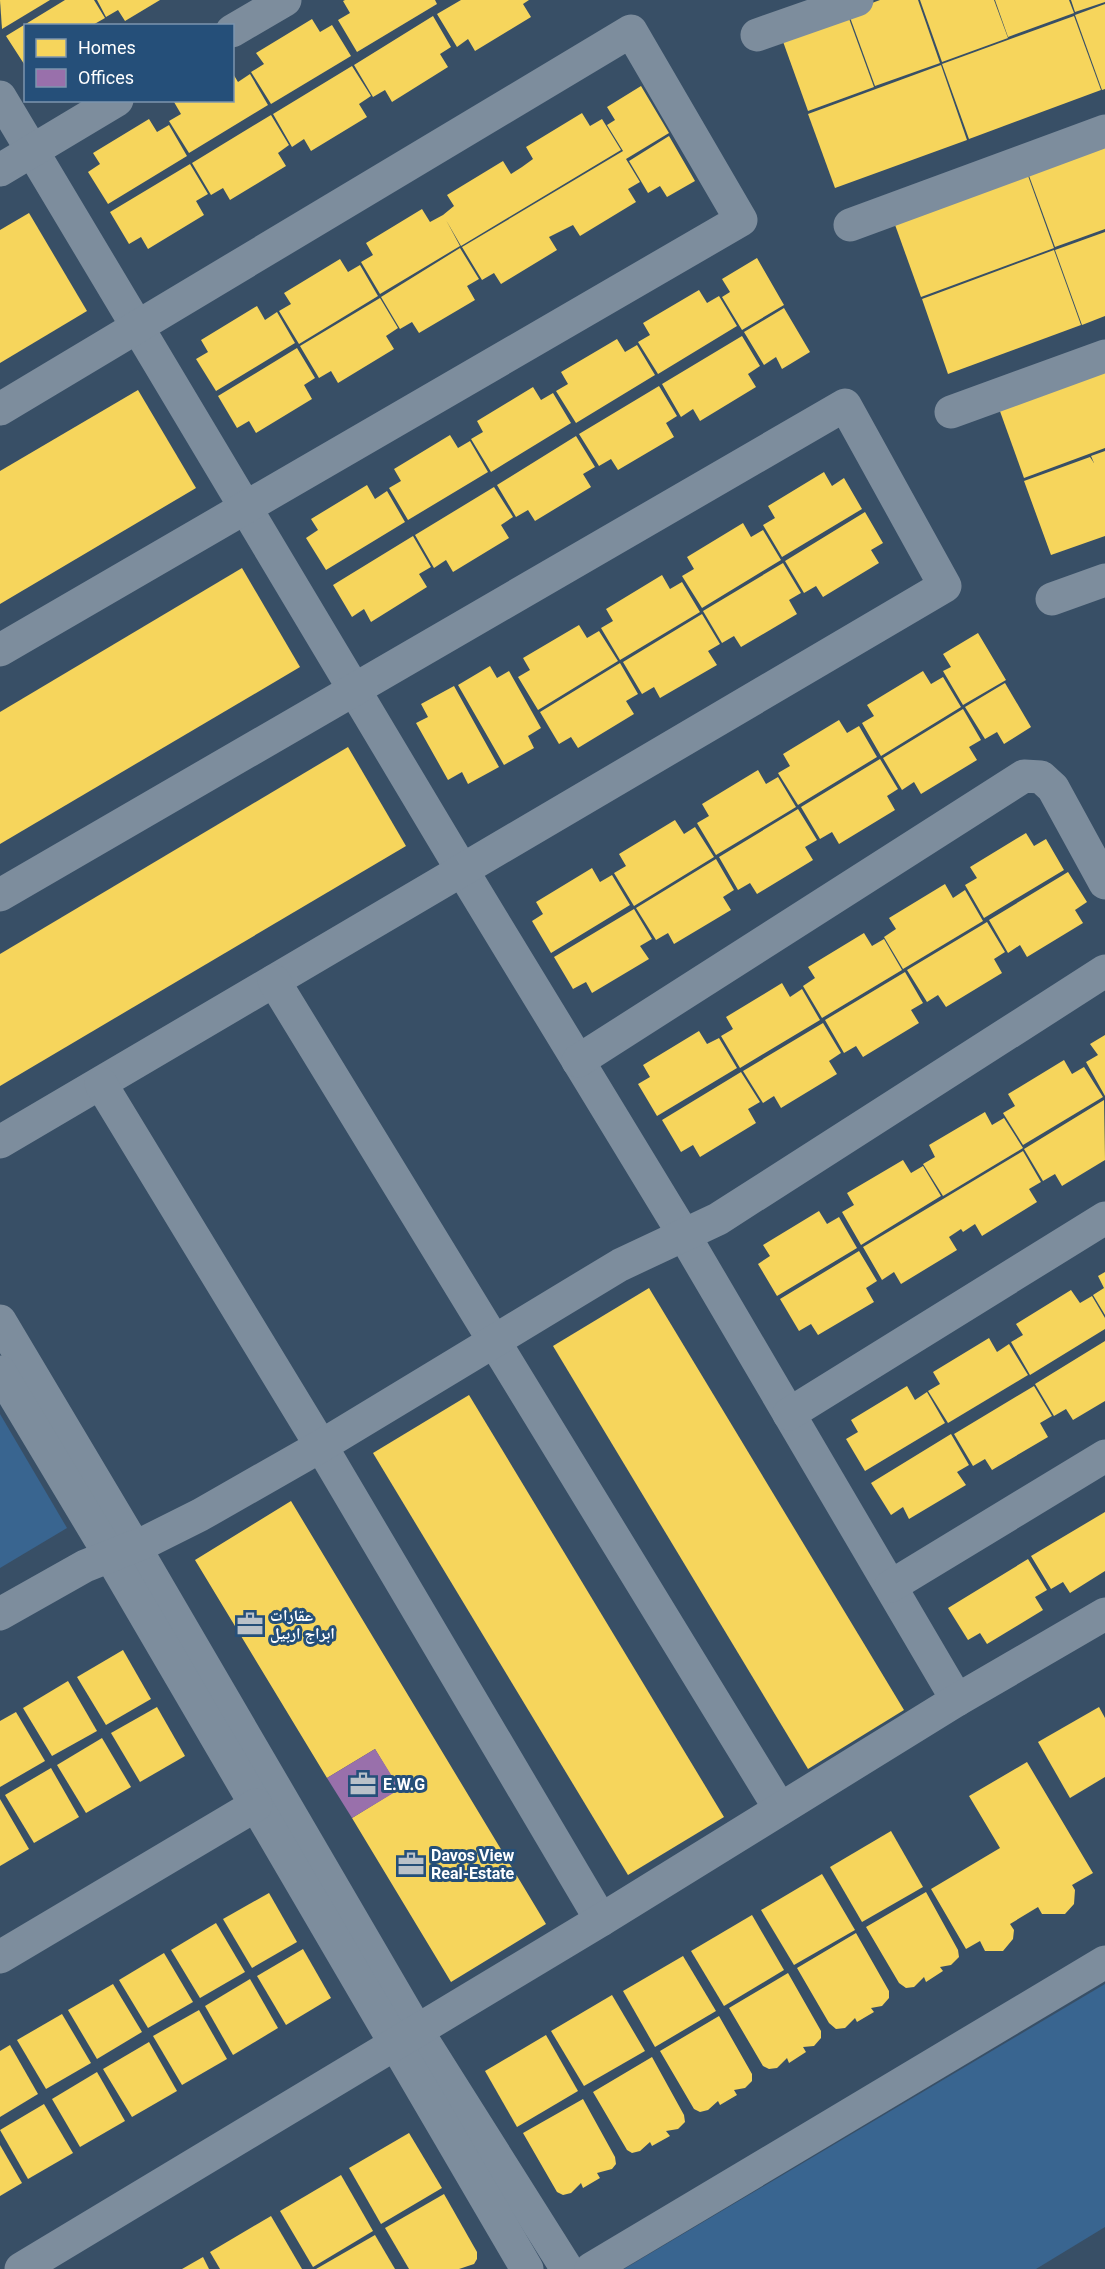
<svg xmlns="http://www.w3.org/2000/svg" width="1105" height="2269" font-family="Roboto,'Noto Naskh Arabic',sans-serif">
<rect width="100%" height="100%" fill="#384f66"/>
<!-- green -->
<g fill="#396590">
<path d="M0 1414 67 1528 0 1568Z"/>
<path d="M1105 1984V2227L1036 2269H624Z"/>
</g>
<!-- homes -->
<g fill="#f6d55c">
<path d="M0 0H50L2 29Z"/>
<path d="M65 0H94L105 18 91 26H26V67L6 36Z"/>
<path d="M97 0H160L125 21 118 10 106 17Z"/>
<path d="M345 0H435L437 4 357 52 338 20 350 13 343 1Z"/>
<path d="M461 0H529L523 4 531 17 475 51 468 39 457 47 437 14Z"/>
<path d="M880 0H918L940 63 875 86 848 12Z"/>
<path d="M920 0H994L1008 38 942 62Z"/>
<path d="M995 0H1069L1074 13 1008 37Z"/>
<path d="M1071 0H1105V2L1075 12Z"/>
<path d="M1105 4V89L1102 90 1075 15Z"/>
<path d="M847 13 874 87 808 111 781 36Z"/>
<path d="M433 16 451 47 440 54 448 67 392 102 385 90 373 97 354 65Z"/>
<path d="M1074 16 1101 90 969 139 942 64Z"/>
<path d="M312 19 320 32 332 25 351 56 271 104 251 72 264 64 256 53Z"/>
<path d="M941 65 967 140 835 188 808 114Z"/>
<path d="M352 66 371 96 359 104 367 117 311 151 304 139 292 147 273 114Z"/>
<path d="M232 72 238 82 250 74 268 105 189 153 169 121 181 114 174 102 232 100Z"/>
<path d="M641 86 669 133 626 159 640 182 628 189 636 202 580 236 573 225 549 237 557 250 501 284 494 273 482 280 462 247 623 151 607 125 615 120 607 107Z"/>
<path d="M582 113 590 126 602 119 621 150 461 246 446 220 460 246 380 294 361 262 373 255 366 243 422 209 430 222 443 215 454 206 447 195 503 161 511 174 522 167 533 159 526 147Z"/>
<path d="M271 115 289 145 278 153 286 166 230 200 223 188 211 195 192 163Z"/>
<path d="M149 119 157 132 169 125 187 156 108 204 88 172 100 164 93 153Z"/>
<path d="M669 136 695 181 667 197 660 186 648 193 629 161Z"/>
<path d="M1105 144V229L1055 247 1028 173Z"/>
<path d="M190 164 208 194 196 201 204 215 148 249 141 237 129 244 110 212Z"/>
<path d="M1027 173 1054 248 921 297 894 222Z"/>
<path d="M29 213 87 311 0 363V230Z"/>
<path d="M1105 232V316L1082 325 1055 250Z"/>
<path d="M460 248 479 279 467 286 475 300 419 333 412 322 400 329 381 297Z"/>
<path d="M1054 250 1081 325 948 374 922 299Z"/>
<path d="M757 258 784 305 742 330 722 297 730 292 722 279Z"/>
<path d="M340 259 348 272 360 265 378 296 299 344 279 311 291 304 284 293Z"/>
<path d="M699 290 707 303 719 296 737 326 658 374 638 342 650 335 643 323Z"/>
<path d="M380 298 398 328 386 336 394 349 338 383 331 371 319 378 300 346Z"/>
<path d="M257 306 265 320 277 312 295 343 216 391 196 359 208 352 201 340Z"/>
<path d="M784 308 810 352 782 369 776 357 764 365 744 332Z"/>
<path d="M742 336 760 366 748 374 756 387 700 421 693 409 681 417 662 384Z"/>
<path d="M617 339 625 352 637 345 655 375 576 423 556 391 568 384 561 372Z"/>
<path d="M297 348 315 378 304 385 312 399 256 433 249 421 237 428 218 396Z"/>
<path d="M1105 364V448L1024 478 997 403Z"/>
<path d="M659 386 677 416 666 423 674 437 618 470 611 459 599 466 579 434Z"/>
<path d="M533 387 541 400 553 393 571 423 491 472 471 439 483 432 477 421Z"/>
<path d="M138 390 196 488 0 604V471Z"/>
<path d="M450 435 458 448 470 441 488 472 408 520 389 488 401 481 394 469Z"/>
<path d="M576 436 595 467 583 474 591 487 535 521 528 510 516 517 497 485Z"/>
<path d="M1105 451V536L1051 555 1024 481 1090 457 1094 463 1091 456Z"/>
<path d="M824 472 832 486 844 478 862 509 782 557 763 525 775 518 768 506Z"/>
<path d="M367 485 375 499 387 491 405 522 326 570 306 538 318 530 311 519Z"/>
<path d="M494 487 513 517 501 525 509 538 453 572 446 560 434 568 415 535Z"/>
<path d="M865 512 883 543 871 550 879 563 823 597 816 586 804 593 785 561Z"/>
<path d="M743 523 751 537 763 530 781 560 702 608 682 576 694 569 687 557Z"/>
<path d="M413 536 431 567 419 574 427 587 371 622 364 609 352 617 333 585Z"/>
<path d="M783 563 801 593 789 600 797 614 741 647 734 636 722 643 703 611Z"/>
<path d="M242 568 300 667 0 844V712Z"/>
<path d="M662 575 670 589 682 582 700 612 620 660 601 628 613 621 606 609Z"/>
<path d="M702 614 720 644 708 651 717 665 660 698 654 687 642 694 623 662Z"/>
<path d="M579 625 587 638 599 631 618 661 538 710 518 677 530 670 523 658Z"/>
<path d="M978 633 1006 680 963 705 943 671 951 667 943 654Z"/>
<path d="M620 663 638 694 626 701 634 714 578 748 571 737 559 744 540 712Z"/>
<path d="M490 666 497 678 509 671 541 728 528 736 534 748 504 765 458 685Z"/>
<path d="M923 671 931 684 943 677 961 707 881 756 862 723 874 716 867 705Z"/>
<path d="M1005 683 1031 727 1004 744 997 732 985 739 965 707Z"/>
<path d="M454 686 499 767 468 784 462 772 448 780 416 723 428 717 421 704Z"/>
<path d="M963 709 981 740 969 747 977 760 921 794 914 782 902 790 883 758Z"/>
<path d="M839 720 847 733 859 726 877 757 798 805 778 773 790 766 783 754Z"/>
<path d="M348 747 406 846 0 1086V954Z"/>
<path d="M880 759 898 789 887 796 895 810 839 844 832 832 820 839 801 807Z"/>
<path d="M758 770 766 784 778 777 796 807 716 855 697 823 709 816 702 804Z"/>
<path d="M798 809 817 840 805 847 813 860 757 894 750 883 738 890 719 857Z"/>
<path d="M675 820 684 834 695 827 714 857 634 906 614 873 626 866 619 854Z"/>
<path d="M1026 833 1034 846 1046 839 1064 870 984 918 965 885 977 878 970 867Z"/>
<path d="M716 859 734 890 723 897 731 910 674 944 668 933 656 940 636 908Z"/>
<path d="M592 868 600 882 612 875 630 905 551 953 532 921 543 914 536 902Z"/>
<path d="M1068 872 1087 902 1075 910 1083 923 1027 957 1020 945 1008 953 989 920Z"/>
<path d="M945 884 953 898 965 890 983 921 903 969 884 937 896 929 889 918Z"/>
<path d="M634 909 652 939 640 946 649 959 592 993 586 982 573 989 554 957Z"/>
<path d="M987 922 1005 952 994 959 1002 973 946 1007 938 995 927 1002 907 970Z"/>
<path d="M864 933 872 946 884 939 902 970 822 1018 803 986 815 978 808 967Z"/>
<path d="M905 972 923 1003 911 1010 919 1023 863 1057 856 1046 844 1053 825 1020Z"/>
<path d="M782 983 790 997 802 989 820 1020 740 1068 721 1036 733 1029 726 1017Z"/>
<path d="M823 1023 841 1053 829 1061 837 1074 781 1108 774 1096 763 1103 743 1071Z"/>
<path d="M699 1031 707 1044 719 1038 737 1068 657 1116 638 1084 650 1077 643 1065Z"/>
<path d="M1105 1035V1096L1086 1062 1098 1055 1090 1044Z"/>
<path d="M1064 1060 1072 1074 1084 1067 1103 1097 1023 1145 1003 1113 1015 1106 1008 1094Z"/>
<path d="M741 1072 760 1102 748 1109 756 1123 700 1157 693 1145 681 1152 662 1120Z"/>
<path d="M1104 1100 1105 1160 1062 1186 1055 1174 1043 1181 1024 1149Z"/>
<path d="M985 1112 992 1125 1004 1118 1023 1148 943 1196 923 1164 935 1157 929 1145Z"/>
<path d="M1023 1151 1041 1182 1029 1189 1037 1202 982 1236 975 1224 963 1232 961 1229 949 1237 957 1250 901 1284 894 1272 882 1280 863 1247Z"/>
<path d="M903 1160 911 1173 923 1166 941 1196 861 1245 842 1212 854 1205 847 1193Z"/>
<path d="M819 1211 827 1224 839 1217 857 1248 777 1296 758 1264 770 1256 763 1245Z"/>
<path d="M859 1251 877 1281 866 1288 874 1302 818 1335 811 1324 799 1331 780 1299Z"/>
<path d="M1105 1272V1315L1093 1295 1104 1288 1098 1276Z"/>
<path d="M649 1288 904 1710 808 1769 553 1346Z"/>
<path d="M1071 1290 1080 1303 1092 1296 1105 1318V1329L1030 1375 1011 1342 1023 1335 1016 1324Z"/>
<path d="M989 1338 997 1352 1009 1344 1028 1375 948 1423 928 1391 940 1384 933 1372Z"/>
<path d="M1105 1341V1401L1073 1420 1066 1409 1054 1416 1035 1384Z"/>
<path d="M907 1386 915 1400 927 1392 945 1423 865 1471 846 1439 858 1432 851 1420Z"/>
<path d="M1034 1386 1052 1416 1040 1423 1048 1437 992 1470 985 1459 973 1466 954 1434Z"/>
<path d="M469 1395 724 1817 628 1875 373 1453Z"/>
<path d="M951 1434 969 1465 957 1472 966 1485 909 1519 903 1507 891 1515 871 1483Z"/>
<path d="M291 1501 546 1924 451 1982 352 1818 399 1789 375 1749 327 1778 195 1560Z"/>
<path d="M1105 1512V1571L1070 1593 1063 1582 1051 1589 1031 1556Z"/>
<path d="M1028 1559 1047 1590 1035 1597 1043 1610 987 1644 980 1633 968 1640 948 1608Z"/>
<path d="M123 1650 151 1699 106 1725 77 1677Z"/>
<path d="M68 1681 97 1731 52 1756 23 1708Z"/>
<path d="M157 1707 185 1756 140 1782 111 1733Z"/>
<path d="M1099 1707 1105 1718V1777L1070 1798 1038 1742Z"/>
<path d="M16 1712 45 1761 0 1787V1721Z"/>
<path d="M102 1738 131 1787 86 1813 57 1765Z"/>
<path d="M1027 1762 1093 1873 1072 1885 1075 1890 1074 1904 1065 1914H1042L1038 1907 1010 1924 1014 1930 1013 1939 1003 1951H985L980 1941 966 1949 931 1889 1000 1848 969 1796Z"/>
<path d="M51 1768 79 1817 34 1843 5 1795Z"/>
<path d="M0 1799 29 1849 0 1866Z"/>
<path d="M891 1831 923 1887 862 1922 830 1867Z"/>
<path d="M822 1874 855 1930 794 1965 761 1910Z"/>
<path d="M926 1892 958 1950 959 1957 951 1965 940 1967 943 1971 926 1982 924 1977 914 1987 906 1988 899 1983 866 1927Z"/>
<path d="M269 1893 297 1942 252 1968 223 1919Z"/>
<path d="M752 1915 784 1970 724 2006 691 1951Z"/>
<path d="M216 1923 245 1972 200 1998 171 1950Z"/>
<path d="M856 1933 889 1991V1998L882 2006 871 2008 874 2012 857 2022 855 2018 845 2028 836 2029 829 2023 797 1968Z"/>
<path d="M303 1949 331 1998 286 2025 257 1976Z"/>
<path d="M164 1953 193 2002 148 2028 119 1980Z"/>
<path d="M683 1956 716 2011 655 2047 623 1991Z"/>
<path d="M788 1973 821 2031V2038L814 2046 803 2047 806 2052 789 2063 787 2058 777 2068 769 2069 763 2066 729 2008Z"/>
<path d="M250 1979 278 2028 233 2055 205 2006Z"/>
<path d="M113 1984 142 2032 97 2059 68 2010Z"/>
<path d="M612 1995 645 2051 584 2086 551 2031Z"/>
<path d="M199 2010 227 2059 182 2085 153 2036Z"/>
<path d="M62 2014 91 2063 46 2089 17 2040Z"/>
<path d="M719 2016 752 2074V2081L745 2088 734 2090 737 2095 720 2105 718 2101 708 2110 700 2112 694 2109 660 2051Z"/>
<path d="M546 2035 578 2091 517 2127 485 2071Z"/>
<path d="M149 2042 177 2091 132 2117 103 2069Z"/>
<path d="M10 2045 38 2094 0 2117V2051Z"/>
<path d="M652 2057 684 2115 685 2122 678 2129 666 2131 670 2136 652 2146 650 2142 640 2151 632 2153 627 2150 593 2092Z"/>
<path d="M97 2072 125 2121 80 2147 52 2099Z"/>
<path d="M583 2099 615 2157 616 2164 612 2169 597 2173 600 2178 583 2188 581 2183 571 2193 563 2195 557 2192 523 2133Z"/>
<path d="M44 2104 73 2153 28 2179 0 2130Z"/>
<path d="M409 2133 442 2188 381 2224 349 2168Z"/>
<path d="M0 2145 22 2183 0 2196Z"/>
<path d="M341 2175 373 2231 313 2267 280 2211Z"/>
<path d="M444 2194 477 2252V2259L474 2264 459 2269H409L385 2228Z"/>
<path d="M271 2216 302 2269H220L210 2252Z"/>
<path d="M375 2235 395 2269H316Z"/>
<path d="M203 2257 209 2269H182Z"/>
</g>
<!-- offices -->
<path fill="#9970ab" d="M375 1749 400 1789 352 1818 327 1778Z"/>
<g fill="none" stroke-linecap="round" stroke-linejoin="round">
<!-- minor -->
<g stroke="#7d8d9d" stroke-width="33">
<path d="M232 31 285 0"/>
<path d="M757 35 857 0"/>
<path d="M0 97 462 870 684 1235 957 1700"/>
<path d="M0 170 117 100"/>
<path d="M850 225 1105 131"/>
<path d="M0 409 631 31 741 220 0 650"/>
<path d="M951 412 1105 356"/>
<path d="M1052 599 1105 580"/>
<path d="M0 895 845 405 945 586 0 1142"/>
<path d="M274 981 780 1809"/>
<path d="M578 1061 1024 776 1041 777 1053 788 1105 883"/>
<path d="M101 1084 321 1446 601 1920"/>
<path d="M0 1321 134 1546 417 2031 567 2269"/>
<path d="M0 1372 111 1557 527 2269"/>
<path d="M789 1414 1105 1218"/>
<path d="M891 1586 1105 1456"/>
<path d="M0 1614 85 1566 148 1541 200 1515 321 1446 620 1265 718 1219 1105 971"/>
<path d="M0 1957 256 1805"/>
<path d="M21 2269 601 1920 957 1700 1105 1614"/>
<path d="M591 2269 1105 1962"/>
</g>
</g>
<!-- icons -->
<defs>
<g id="office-bare" transform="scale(2.07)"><path d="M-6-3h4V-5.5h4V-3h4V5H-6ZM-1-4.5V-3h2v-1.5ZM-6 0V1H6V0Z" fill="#b9c1c9" stroke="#254f79" stroke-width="2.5" paint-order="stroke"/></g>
</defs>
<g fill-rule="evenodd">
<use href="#office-bare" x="250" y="1624"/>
<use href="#office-bare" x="363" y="1784"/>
<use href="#office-bare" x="411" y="1864"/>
</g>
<g text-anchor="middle" stroke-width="6" stroke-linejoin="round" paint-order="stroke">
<!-- poi labels -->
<g font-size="16" font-weight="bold" fill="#fff" stroke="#254f79" text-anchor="start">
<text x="270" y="1621">عقارات<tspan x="270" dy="18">ابراج اربیل</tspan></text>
<text x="383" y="1790">E.W.G</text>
<text x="431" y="1861">Davos View<tspan x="431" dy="18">Real-Estate</tspan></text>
</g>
</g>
<!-- legend -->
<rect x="24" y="24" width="210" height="78" fill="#254f79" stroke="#7c95af" stroke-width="1.5"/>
<rect x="36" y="39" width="30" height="18" fill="#f6d55c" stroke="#7c95af" stroke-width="1.5"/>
<text x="78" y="54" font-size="18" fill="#ffffff">Homes</text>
<rect x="36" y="69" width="30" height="18" fill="#9970ab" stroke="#7c95af" stroke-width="1.5"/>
<text x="78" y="84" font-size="18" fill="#ffffff">Offices</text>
</svg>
